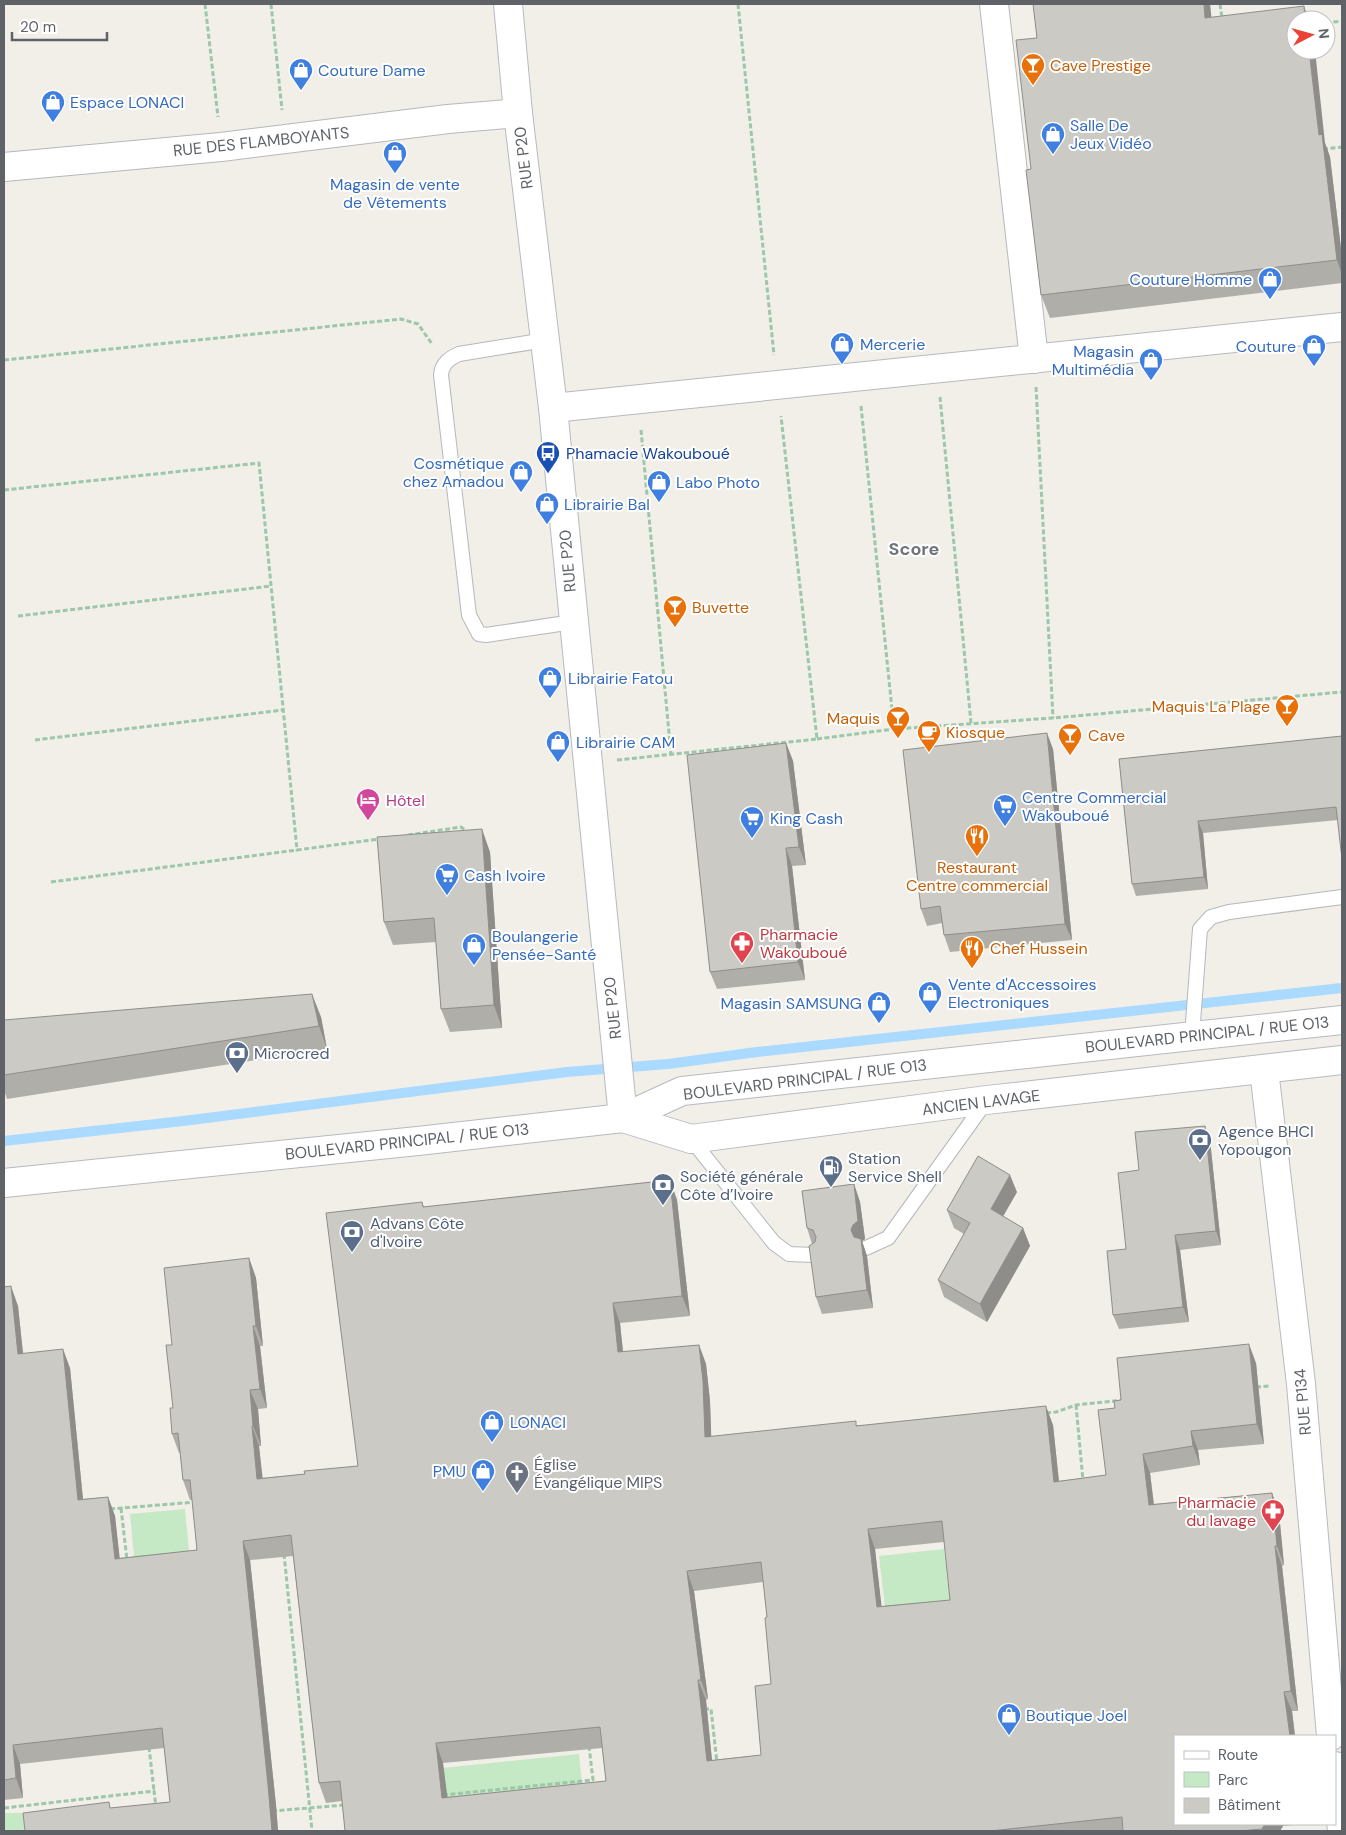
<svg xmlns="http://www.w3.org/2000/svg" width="1346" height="1835" font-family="'DM Sans',sans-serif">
<rect width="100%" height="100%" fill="#f1efe8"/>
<!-- green -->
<g fill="#c5e8c5">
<path d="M185 1509 190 1562 135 1567 130 1514Z"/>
<path d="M944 1549 951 1608 886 1615 879 1556Z"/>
<path d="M579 1754 584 1803 448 1817 443 1768Z"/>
<path d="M4 1813H23L25 1831H4Z"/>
</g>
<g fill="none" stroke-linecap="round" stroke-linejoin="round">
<!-- stream -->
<path stroke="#aadaff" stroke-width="10" d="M4 1141 183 1121 567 1072 668 1064 757 1052 1342 988"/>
<!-- lane casing -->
<g stroke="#b5b8bc" stroke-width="16">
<g id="lane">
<path d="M545 340 459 354C450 358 442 363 441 375L469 615 479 634 486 635 573 622"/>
<path d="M1192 1036 1200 929 1211 917 1229 912 1342 897"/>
<path d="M691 1139 774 1243 789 1254 814 1255"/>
<path d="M866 1248 888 1238 987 1100"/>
</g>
</g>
<!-- street casing -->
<g stroke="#b5b8bc" stroke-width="30">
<g id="street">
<path d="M994 4 1034 359"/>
<path d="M4 167 221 147 448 119 518 113"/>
</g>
</g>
<!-- secondary casing -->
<g stroke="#b6babf" stroke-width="30">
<g id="secondary">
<path d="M508 4 518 113 553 408 623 1118"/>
<path d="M553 408 1342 327"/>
<path d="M1264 1070 1301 1384 1331 1736"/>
<path d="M623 1118 691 1139 987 1100 1342 1060"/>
<path d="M4 1183 418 1141 623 1118 682 1091 1342 1020"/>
<path d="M1335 1766 1342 1831"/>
</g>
</g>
<!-- path -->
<g stroke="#9cc7a9" stroke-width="3" stroke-dasharray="5 2.5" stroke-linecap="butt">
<path d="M205 4 218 117"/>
<path d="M271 4 282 110"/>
<path d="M738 4 774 355"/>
<path d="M1220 4 1222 18"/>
<path d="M1326 23 1342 21"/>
<path d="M1323 149 1342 147"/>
<path d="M4 360 401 319 418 324 432 344"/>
<path d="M1036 387 1053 718"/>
<path d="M940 397 971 723"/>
<path d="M861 406 894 729"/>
<path d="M641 430 671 755"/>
<path d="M4 490 259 463 297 850 379 839"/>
<path d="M18 616 271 586"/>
<path d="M817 739 894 729 1053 718 1342 692"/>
<path d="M35 740 283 710"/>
<path d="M617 760 817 739 781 416"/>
<path d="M408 835 461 827 469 833"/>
<path d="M51 882 297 850"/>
<path d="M1256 1387 1270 1386"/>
<path d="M1076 1405 1083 1481"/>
<path d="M1046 1413 1056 1412 1076 1405 1123 1400"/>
<path d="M121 1508 127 1560"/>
<path d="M110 1509 196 1502"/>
<path d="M284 1554 312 1831"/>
<path d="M704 1709H711L717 1763"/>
<path d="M149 1747 154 1791"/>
<path d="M443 1795 593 1780 589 1746"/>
<path d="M4 1808 154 1791 156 1807"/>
<path d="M272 1811 345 1805"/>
</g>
<!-- lane -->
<use href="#lane" stroke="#fff" stroke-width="14"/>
<!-- street -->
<use href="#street" stroke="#fff" stroke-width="28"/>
<!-- secondary -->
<use href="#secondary" stroke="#fff" stroke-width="28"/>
</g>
<!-- wall -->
<g fill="#afaea9" fill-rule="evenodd">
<path d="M1033 4H1210L1211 17 1325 143 1330 157 1342 257V283L1050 318 1041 295 1031 169 1037 38Z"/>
<path d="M1342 736V861L1338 820 1203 833 1208 889 1136 896 1132 884 1119 759Z"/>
<path d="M786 743 793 761 806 865 792 866 805 980 717 989 710 972Z"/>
<path d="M1053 749 1072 940 950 952 944 935 942 923 927 926 921 909Z"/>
<path d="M490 852 502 1028 450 1032 441 1009 436 942 393 945 384 922Z"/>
<path d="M321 1017 327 1049 7 1099 4 1090V1020Z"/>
<path d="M1205 1126 1210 1140 1221 1245 1180 1250 1189 1322 1119 1329 1113 1315 1126 1249 1139 1170Z"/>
<path d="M670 1180 677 1200 690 1316 620 1323 623 1352 699 1345 706 1364 710 1401 711 1437 858 1425H1053L1059 1481 1106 1475 1115 1408 1121 1400 1256 1363 1264 1444 1198 1450 1200 1465 1150 1473 1154 1504 1272 1493 1279 1513 1284 1565 1282 1566 1298 1711H1292L1295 1736H1175V1824H1305L1283 1826 1280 1831H345L342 1801 326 1803 319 1783 293 1556 250 1560 276 1805 278 1831H25L111 1808 170 1802 164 1748 20 1764 23 1798 4 1800V1287L18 1306 23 1353 70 1368 83 1499 108 1497 115 1516 119 1558 197 1550 192 1500H190L183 1480 180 1453H179L172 1434 173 1408 172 1345 249 1258 256 1278 263 1346H260L267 1408 258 1409 261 1446H259L262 1478 305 1474 358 1466 422 1202 424 1207ZM944 1542 950 1600 881 1606 875 1549ZM763 1582 767 1617 771 1684 761 1755 712 1760 706 1700 708 1699 694 1591ZM602 1748 606 1781 447 1797 443 1763Z"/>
<path d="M854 1184 860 1202 865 1239 862 1241 867 1256 873 1308 822 1314 816 1297 812 1244 807 1228Z"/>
<path d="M1017 1192 1003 1216 1023 1228 1030 1246 987 1322 944 1297 938 1280 964 1234 954 1228 947 1210Z"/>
</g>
<!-- shaded-wall -->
<g fill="#8f8d8a">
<path d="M1204 4H1210L1214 41 1205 18Z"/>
<path d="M1304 6 1309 20H1305Z"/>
<path d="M1309 50H1315L1325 143 1330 157 1342 257V275L1337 260 1319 135Z"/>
<path d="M1047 733 1053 749 1072 940 1065 924Z"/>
<path d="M786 743 793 761 806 865 799 847Z"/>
<path d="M1198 821 1203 833 1208 889 1204 877Z"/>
<path d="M482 829 490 852 502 1028 494 1005Z"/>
<path d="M786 848 792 866 805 980 798 962Z"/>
<path d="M312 994 321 1017 327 1049 319 1026Z"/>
<path d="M1205 1126 1210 1140 1221 1245 1216 1231Z"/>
<path d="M1010 1175 1017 1192 997 1227 991 1209Z"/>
<path d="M670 1180 677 1200 690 1316 682 1296Z"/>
<path d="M854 1184 860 1202 865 1239 862 1241 867 1256 873 1308 867 1290 857 1248 851 1230Z"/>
<path d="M1023 1228 1030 1246 987 1322 980 1304Z"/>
<path d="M1175 1235 1180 1250 1189 1322 1183 1307Z"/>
<path d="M249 1258 256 1278 263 1346 256 1326Z"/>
<path d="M11 1286 18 1306 25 1373 18 1354Z"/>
<path d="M613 1303 620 1323 625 1372 618 1352Z"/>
<path d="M253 1326 260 1346 267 1408 260 1389Z"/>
<path d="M1249 1344 1256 1363 1264 1444 1257 1424Z"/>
<path d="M699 1345 706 1364 710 1401 712 1457 705 1437Z"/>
<path d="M63 1349 70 1368 85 1520 78 1500Z"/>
<path d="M250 1390 258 1409 261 1446 253 1426Z"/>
<path d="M1046 1406 1053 1425 1061 1502 1054 1482Z"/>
<path d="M252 1426 259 1446 265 1499 257 1479Z"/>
<path d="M1191 1431 1198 1450 1200 1465 1193 1446Z"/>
<path d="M1143 1454 1150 1473 1156 1524 1149 1505Z"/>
<path d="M1272 1493 1279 1513 1284 1565 1277 1546Z"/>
<path d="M108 1497 115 1516 122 1578 115 1559Z"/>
<path d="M868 1529 875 1549 884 1627 877 1607Z"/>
<path d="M243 1541 250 1560 276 1805 278 1831H272Z"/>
<path d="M1275 1546 1282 1566 1298 1711 1291 1691Z"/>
<path d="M687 1571 694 1591 708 1699 701 1680Z"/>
<path d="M698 1680 706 1700 714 1781 707 1761Z"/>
<path d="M1284 1692 1292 1711 1295 1736H1290Z"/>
<path d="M436 1743 443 1763 450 1817 442 1798Z"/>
<path d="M13 1745 20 1764 23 1798 16 1778Z"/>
<path d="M1265 1824H1282L1283 1826 1280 1831H1263L1262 1829Z"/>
</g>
<!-- building -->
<g fill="#cccac5" stroke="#8f8d8a" fill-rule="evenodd">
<path d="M1033 4H1204L1205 18 1304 6 1305 20H1296V50H1309L1319 135 1322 134 1337 260 1041 295 1026 170 1031 169 1016 40 1037 38Z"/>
<path d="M1047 733 1065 924 944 935 940 906 921 909 903 750Z"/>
<path d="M1342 736V859L1336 807 1198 821 1204 877 1132 884 1119 759Z"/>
<path d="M786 743 799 847 786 848 798 962 710 972 687 755Z"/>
<path d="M482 829 494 1005 441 1009 434 918 384 922 377 837Z"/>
<path d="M312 994 319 1026 4 1075V1020Z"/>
<path d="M1205 1126 1216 1231 1175 1235 1183 1307 1113 1315 1107 1251 1126 1249 1118 1173 1139 1170 1135 1132Z"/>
<path d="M978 1156 1010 1175 991 1209 1023 1228 980 1304 938 1280 970 1223 947 1210Z"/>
<path d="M670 1180 682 1296 613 1303 618 1352 699 1345 703 1381 705 1437 856 1421V1426L1046 1406 1054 1482 1106 1475 1098 1410 1115 1408 1114 1401 1121 1400 1117 1358 1249 1344 1257 1424 1191 1431 1193 1446 1143 1454 1149 1505 1272 1493 1277 1546H1275L1291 1691 1284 1692 1290 1736H1175V1824H1265L1262 1829 1240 1831H1123L1122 1817 990 1831H345L340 1781 319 1783 291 1535 243 1541 268 1785 272 1831H25L23 1813 109 1802 110 1808 170 1802 162 1728 13 1745 16 1778 4 1780V1287L11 1286 18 1354 63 1349 78 1500 108 1497 115 1559 197 1550 190 1480H183L178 1433 172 1434 170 1408H173L166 1345H172L164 1268 249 1258 256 1326H253L260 1389 250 1390 253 1426H252L257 1479 305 1474 304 1471 358 1466 326 1213 422 1202 423 1207ZM942 1521 950 1600 877 1607 868 1529ZM761 1562 767 1617 765 1618 771 1684 755 1686 761 1755 707 1761 698 1680H701L687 1571ZM600 1727 606 1781 442 1798 436 1743Z"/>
<path d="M854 1184 858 1221 853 1225 851 1230 854 1237 861 1239 867 1290 816 1297 809 1246 815 1242 816 1237 813 1230 807 1228 802 1191Z"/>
</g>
<!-- icons -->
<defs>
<g id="bar-pin" transform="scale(1.25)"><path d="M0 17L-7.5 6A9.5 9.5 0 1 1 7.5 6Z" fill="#e8710a" stroke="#fff"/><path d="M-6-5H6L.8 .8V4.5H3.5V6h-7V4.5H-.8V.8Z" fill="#fff"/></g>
<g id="shop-pin" transform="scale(1.25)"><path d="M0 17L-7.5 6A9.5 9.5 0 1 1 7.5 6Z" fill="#3f7fe0" stroke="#fff"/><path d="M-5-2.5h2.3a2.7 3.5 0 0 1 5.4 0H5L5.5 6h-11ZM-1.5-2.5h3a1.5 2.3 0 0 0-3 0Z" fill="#fff"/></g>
<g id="bus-pin" transform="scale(1.25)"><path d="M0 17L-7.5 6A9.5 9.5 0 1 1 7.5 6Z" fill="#1a4fb4" stroke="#fff"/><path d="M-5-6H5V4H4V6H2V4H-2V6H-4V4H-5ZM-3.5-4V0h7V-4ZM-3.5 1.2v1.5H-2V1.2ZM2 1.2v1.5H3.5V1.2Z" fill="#fff"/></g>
<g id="cafe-pin" transform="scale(1.25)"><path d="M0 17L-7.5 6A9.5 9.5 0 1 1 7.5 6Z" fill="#e8710a" stroke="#fff"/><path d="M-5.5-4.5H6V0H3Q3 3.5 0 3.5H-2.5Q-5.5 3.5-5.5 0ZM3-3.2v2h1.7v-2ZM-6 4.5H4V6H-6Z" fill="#fff"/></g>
<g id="hotel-pin" transform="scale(1.25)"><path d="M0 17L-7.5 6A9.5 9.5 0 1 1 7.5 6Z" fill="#d1479c" stroke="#fff"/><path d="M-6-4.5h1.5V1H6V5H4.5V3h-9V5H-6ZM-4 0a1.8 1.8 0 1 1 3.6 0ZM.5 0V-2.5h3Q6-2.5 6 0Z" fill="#fff"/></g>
<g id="supermarket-pin" transform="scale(1.25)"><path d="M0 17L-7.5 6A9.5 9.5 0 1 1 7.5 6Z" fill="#3f7fe0" stroke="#fff"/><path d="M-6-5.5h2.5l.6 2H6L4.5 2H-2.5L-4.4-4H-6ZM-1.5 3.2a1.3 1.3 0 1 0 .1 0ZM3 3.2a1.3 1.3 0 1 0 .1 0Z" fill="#fff"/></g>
<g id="restaurant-pin" transform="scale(1.25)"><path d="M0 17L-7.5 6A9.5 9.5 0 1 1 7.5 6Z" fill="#e8710a" stroke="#fff"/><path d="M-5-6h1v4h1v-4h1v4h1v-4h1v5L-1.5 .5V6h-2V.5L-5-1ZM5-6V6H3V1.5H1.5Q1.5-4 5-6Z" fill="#fff"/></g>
<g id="pharmacy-pin" transform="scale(1.25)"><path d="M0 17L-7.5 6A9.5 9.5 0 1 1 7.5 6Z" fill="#e0444e" stroke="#fff"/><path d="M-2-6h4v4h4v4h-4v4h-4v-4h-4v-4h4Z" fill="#fff"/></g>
<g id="bank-pin" transform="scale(1.25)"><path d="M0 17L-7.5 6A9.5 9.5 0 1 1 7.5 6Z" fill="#5c6f8a" stroke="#fff"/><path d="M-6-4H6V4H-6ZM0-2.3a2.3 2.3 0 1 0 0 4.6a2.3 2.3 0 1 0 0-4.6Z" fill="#fff"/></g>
<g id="fuel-pin" transform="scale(1.25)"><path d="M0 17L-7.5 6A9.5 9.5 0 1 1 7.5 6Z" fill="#5c6f8a" stroke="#fff"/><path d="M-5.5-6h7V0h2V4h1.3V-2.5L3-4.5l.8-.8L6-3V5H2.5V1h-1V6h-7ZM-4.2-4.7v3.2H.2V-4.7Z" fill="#fff"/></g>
<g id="church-pin" transform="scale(1.25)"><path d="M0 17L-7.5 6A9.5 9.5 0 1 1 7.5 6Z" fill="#6b7280" stroke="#fff"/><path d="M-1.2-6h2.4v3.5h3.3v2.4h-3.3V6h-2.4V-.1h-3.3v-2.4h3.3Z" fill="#fff"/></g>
</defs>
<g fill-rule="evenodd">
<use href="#bar-pin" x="1033" y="65"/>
<use href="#shop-pin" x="301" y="70"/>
<use href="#shop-pin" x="53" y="102"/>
<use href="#shop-pin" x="1053" y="134"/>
<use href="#shop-pin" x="395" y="153"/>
<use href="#shop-pin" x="1270" y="279"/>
<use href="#shop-pin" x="842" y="344"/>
<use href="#shop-pin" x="1314" y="346"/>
<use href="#shop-pin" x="1151" y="360"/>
<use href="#bus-pin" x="548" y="453"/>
<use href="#shop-pin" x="521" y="472"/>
<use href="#shop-pin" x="659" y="482"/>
<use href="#shop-pin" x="547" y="504"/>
<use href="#bar-pin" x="675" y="607"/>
<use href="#shop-pin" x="550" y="678"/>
<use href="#bar-pin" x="1287" y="706"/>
<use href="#bar-pin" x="898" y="718"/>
<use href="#cafe-pin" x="929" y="732"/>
<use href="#bar-pin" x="1070" y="735"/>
<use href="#shop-pin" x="558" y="742"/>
<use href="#hotel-pin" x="368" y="800"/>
<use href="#supermarket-pin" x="1005" y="806"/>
<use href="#supermarket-pin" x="752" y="818"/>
<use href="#restaurant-pin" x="977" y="836"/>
<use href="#supermarket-pin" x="447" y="875"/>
<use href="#pharmacy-pin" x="742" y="943"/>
<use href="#shop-pin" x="474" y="945"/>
<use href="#restaurant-pin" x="972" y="948"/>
<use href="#shop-pin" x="930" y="993"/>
<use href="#shop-pin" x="879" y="1003"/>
<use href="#bank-pin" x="237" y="1053"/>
<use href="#bank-pin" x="1200" y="1140"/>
<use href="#fuel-pin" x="831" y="1167"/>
<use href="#bank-pin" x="663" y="1185"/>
<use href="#bank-pin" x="352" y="1232"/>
<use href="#shop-pin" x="492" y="1422"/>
<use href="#shop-pin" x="483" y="1471"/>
<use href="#church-pin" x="517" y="1473"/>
<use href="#pharmacy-pin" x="1273" y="1511"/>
<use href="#shop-pin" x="1009" y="1715"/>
</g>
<g text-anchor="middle" stroke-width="4" stroke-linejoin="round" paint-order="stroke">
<!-- food labels -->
<g font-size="16" fill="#c56008" stroke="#fff" text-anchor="start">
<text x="1050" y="71">Cave Prestige</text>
<text x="692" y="613">Buvette</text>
<text x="1270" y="712" text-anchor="end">Maquis La Plage</text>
<text x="880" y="724" text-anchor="end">Maquis</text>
<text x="946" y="738">Kiosque</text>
<text x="1088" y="741">Cave</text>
<text x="977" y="873" text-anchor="middle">Restaurant<tspan x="977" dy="18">Centre commercial</tspan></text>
<text x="990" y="954">Chef Hussein</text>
</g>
<!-- shop labels -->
<g font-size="16" fill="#366cbe" stroke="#fff" text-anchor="start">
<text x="318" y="76">Couture Dame</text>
<text x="70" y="108">Espace LONACI</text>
<text x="1070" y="131">Salle De<tspan x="1070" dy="18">Jeux Vidéo</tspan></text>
<text x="395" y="190" text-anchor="middle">Magasin de vente<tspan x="395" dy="18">de Vêtements</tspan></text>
<text x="1252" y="285" text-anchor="end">Couture Homme</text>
<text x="860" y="350">Mercerie</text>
<text x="1296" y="352" text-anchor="end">Couture</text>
<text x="1134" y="357" text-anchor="end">Magasin<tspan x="1134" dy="18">Multimédia</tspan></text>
<text x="504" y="469" text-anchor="end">Cosmétique<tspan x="504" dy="18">chez Amadou</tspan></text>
<text x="676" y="488">Labo Photo</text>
<text x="564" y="510">Librairie Bal</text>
<text x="568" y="684">Librairie Fatou</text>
<text x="576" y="748">Librairie CAM</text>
<text x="1022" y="803">Centre Commercial<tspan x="1022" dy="18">Wakouboué</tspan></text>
<text x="770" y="824">King Cash</text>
<text x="464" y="881">Cash Ivoire</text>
<text x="492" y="942">Boulangerie<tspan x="492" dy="18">Pensée-Santé</tspan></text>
<text x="948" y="990">Vente d'Accessoires<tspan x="948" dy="18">Electroniques</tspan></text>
<text x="862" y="1009" text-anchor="end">Magasin SAMSUNG</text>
<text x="510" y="1428">LONACI</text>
<text x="466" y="1477" text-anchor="end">PMU</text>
<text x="1026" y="1721">Boutique Joel</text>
</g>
<!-- street labels -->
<g font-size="16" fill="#5f6368" stroke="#fff">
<text transform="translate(261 141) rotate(-6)" y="6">RUE DES FLAMBOYANTS</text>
<text transform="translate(523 158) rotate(-97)" y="6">RUE P20</text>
<text transform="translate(567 561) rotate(-95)" y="6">RUE P20</text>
<text transform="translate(612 1008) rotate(-96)" y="6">RUE P20</text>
<text transform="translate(1207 1034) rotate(-6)" y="6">BOULEVARD PRINCIPAL / RUE O13</text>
<text transform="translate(805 1079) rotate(-7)" y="6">BOULEVARD PRINCIPAL / RUE O13</text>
<text transform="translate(981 1102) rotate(-7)" y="6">ANCIEN LAVAGE</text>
<text transform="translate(407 1141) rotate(-6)" y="6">BOULEVARD PRINCIPAL / RUE O13</text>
<text transform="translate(1302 1402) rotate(-95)" y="6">RUE P134</text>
</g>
<!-- transit labels -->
<g font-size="16" fill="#164399" stroke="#fff" text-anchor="start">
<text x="566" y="459">Phamacie Wakouboué</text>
</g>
<!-- hotel labels -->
<g font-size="16" fill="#b23c85" stroke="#fff" text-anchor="start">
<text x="386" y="806">Hôtel</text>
</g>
<!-- health labels -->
<g font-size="16" fill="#be3a42" stroke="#fff" text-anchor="start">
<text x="760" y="940">Pharmacie<tspan x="760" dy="18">Wakouboué</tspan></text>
<text x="1256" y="1508" text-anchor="end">Pharmacie<tspan x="1256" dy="18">du lavage</tspan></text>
</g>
<!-- service labels -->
<g font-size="16" fill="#4e5e75" stroke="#fff" text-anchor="start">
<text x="254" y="1059">Microcred</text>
<text x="1218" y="1137">Agence BHCI<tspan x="1218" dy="18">Yopougon</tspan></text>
<text x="848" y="1164">Station<tspan x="848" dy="18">Service Shell</tspan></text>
<text x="680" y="1182">Société générale<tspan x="680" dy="18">Côte d’Ivoire</tspan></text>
<text x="370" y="1229">Advans Côte<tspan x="370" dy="18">d'Ivoire</tspan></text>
</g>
<!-- worship labels -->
<g font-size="16" fill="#5b616d" stroke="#fff" text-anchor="start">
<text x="534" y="1470">Église<tspan x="534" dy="18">Évangélique MIPS</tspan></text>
</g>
<!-- neighbourhood labels -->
<g font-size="18" font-weight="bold" fill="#70757a" stroke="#fff">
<text x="914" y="555">Score</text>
</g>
</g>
<!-- border -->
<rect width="1346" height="1835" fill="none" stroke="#5f6368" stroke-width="10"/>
<!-- legend -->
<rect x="1174" y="1735" width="162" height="90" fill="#ffffff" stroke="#bfc1c3"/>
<rect x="1184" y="1751" width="25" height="8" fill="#ffffff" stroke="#bfc1c3"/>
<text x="1218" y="1760" font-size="15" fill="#5f6368">Route</text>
<rect x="1184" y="1772" width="25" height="15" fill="#c5e8c5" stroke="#bfc1c3"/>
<text x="1218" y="1785" font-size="15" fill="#5f6368">Parc</text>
<rect x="1184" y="1798" width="25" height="15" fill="#cccac5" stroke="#bfc1c3"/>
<text x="1218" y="1810" font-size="15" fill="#5f6368">Bâtiment</text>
<!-- north arrow -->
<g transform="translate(1311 35) rotate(84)"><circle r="24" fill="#ffffff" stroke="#bfc1c3"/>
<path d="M0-4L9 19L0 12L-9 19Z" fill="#ea4335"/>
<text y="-8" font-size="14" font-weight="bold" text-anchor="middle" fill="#5f6368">N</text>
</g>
<!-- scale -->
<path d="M12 32v8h95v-8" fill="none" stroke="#5f6368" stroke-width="2.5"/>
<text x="20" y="32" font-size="15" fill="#5f6368" stroke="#ffffff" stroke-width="4" paint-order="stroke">20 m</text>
</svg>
